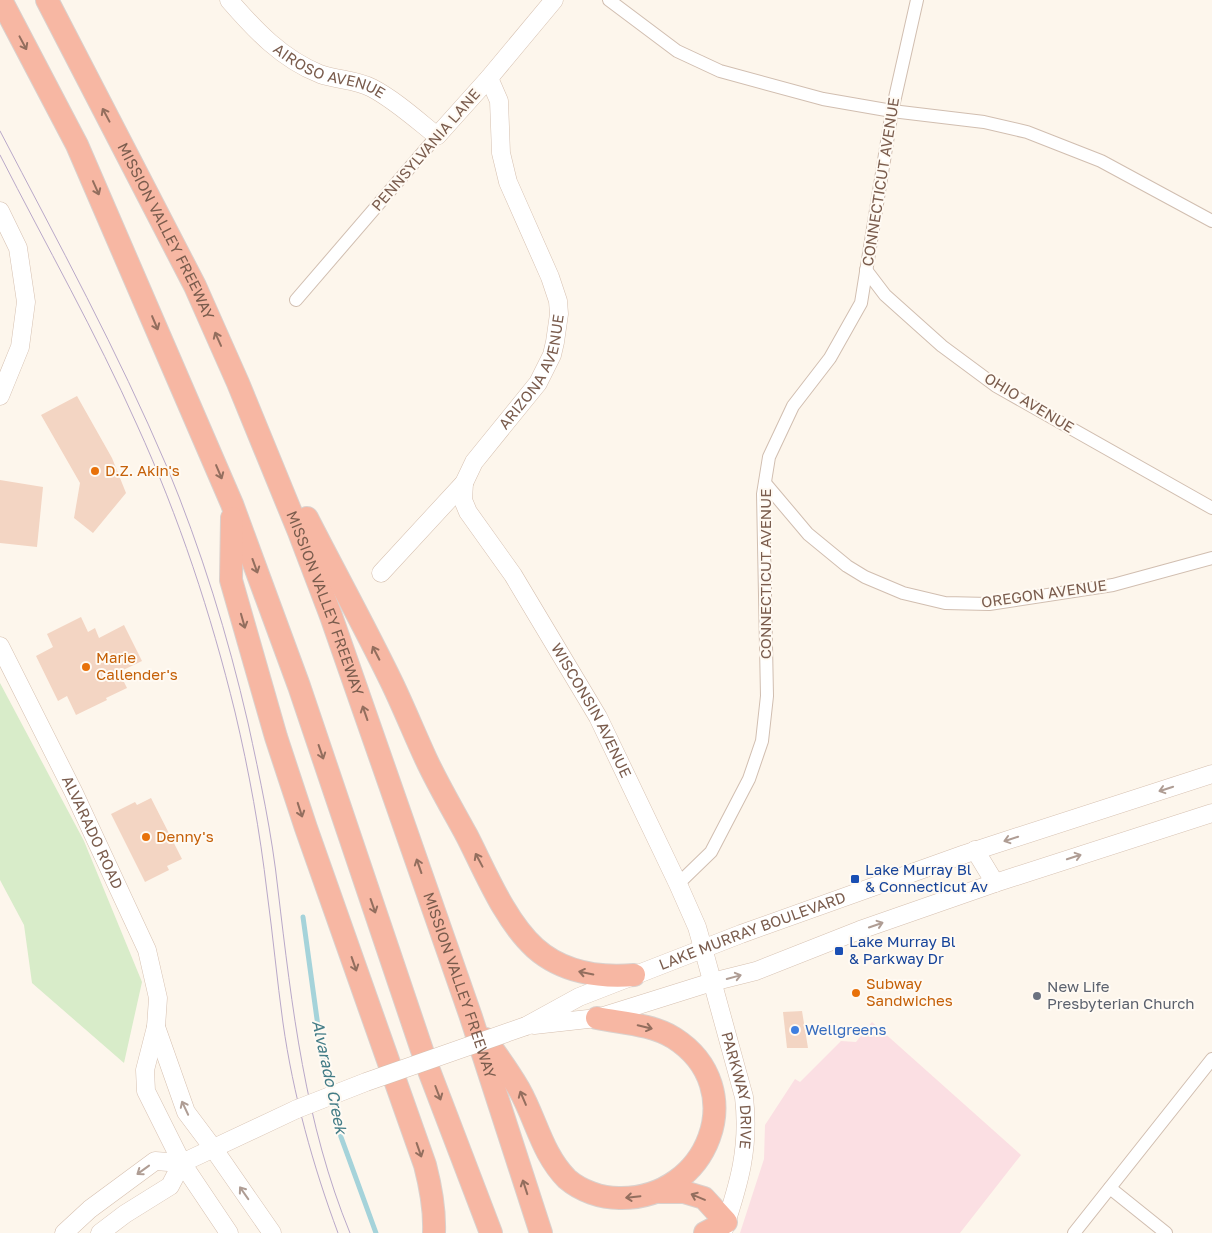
<svg xmlns="http://www.w3.org/2000/svg" width="1212" height="1233" font-family="'Golos Text',sans-serif">
<rect width="100%" height="100%" fill="#fdf6ec"/>
<!-- medical -->
<path fill="#fbdfe3" d="M872 1022 1021 1155 960 1233H740L764 1159 765 1125 795 1079 800 1082 841 1041 856 1042Z"/>
<!-- green -->
<path fill="#d8ecc9" d="M0 683 84 841 142 982 124 1063 32 983 24 925 0 880Z"/>
<g fill="none" stroke-linecap="round" stroke-linejoin="round">
<!-- stream -->
<path stroke="#a5d3da" stroke-width="5" d="M303 917 320 1041 341 1137 376 1233"/>
</g>
<!-- building -->
<g fill="#f3d5c3">
<path d="M77 396 112 458 126 493 93 533 74 518 80 483 41 415Z"/>
<path d="M0 480 43 487 37 547 0 543Z"/>
<path d="M81 617 88 632 95 628 99 638 124 625 142 661 119 672 127 688 106 698 107 700 76 715 67 696 58 701 36 656 53 647 47 634Z"/>
<path d="M151 798 182 859 167 866 169 870 145 882 111 814 135 802 137 805Z"/>
<path d="M802 1011 808 1048H787L783 1012Z"/>
</g>
<g fill="none" stroke-linecap="round" stroke-linejoin="round">
<!-- street casing -->
<g stroke="#d1beb0" stroke-width="14">
<g id="street">
<path d="M609 0 677 51 720 71 823 99 892 111 984 122 1027 132 1101 161 1212 221"/>
<path d="M866 270 885 295 942 346 996 386 1212 508"/>
<path d="M296 300 437 136"/>
<path d="M765 483 808 534 847 566 865 577 903 593 945 603 989 604 1113 585 1212 558"/>
<path d="M678 884 711 852 749 779 762 741 767 696 763 494 769 457 793 406 830 358 861 303 892 111 917 0"/>
<path d="M1110 1188 1166 1233"/>
<path d="M1074 1233 1212 1059"/>
</g>
</g>
<!-- secondary casing -->
<g stroke="#d6c0b0" stroke-width="19">
<g id="secondary">
<path id="s1" d="M229 0C255 30 282 59 320 74 337 80 357 80 372 88 395 100 417 120 437 136L489 78 554 0"/>
<path d="M0 211 18 248 26 302 20 347 0 396"/>
<path id="s2" d="M464 483 463 500 468 512 513 575 598 717 678 884 697 927 703 948 744 1097C750 1148 739 1184 723 1232"/>
<path id="s3" d="M381 573 464 483 474 462 538 383 552 355 555 342 559 314 558 301 550 277 508 182 501 153 499 101 489 78"/>
<path id="s4" d="M0 646 74 793 147 950 158 998 156 1027 145 1070 146 1091 182 1163 229 1233"/>
<path d="M975 850 995 883"/>
<path d="M534 1025 597 1018 712 982 756 971 860 930 995 883 1212 813"/>
<path id="s5" d="M526 1026 579 997 741 934 965 854 1212 774"/>
<path d="M156 1027 186 1112 213 1148 272 1233"/>
<path d="M64 1233 90 1209 155 1161 182 1163 297 1109"/>
<path d="M100 1233 125 1214 170 1186 182 1163"/>
</g>
</g>
<!-- highway casing -->
<g stroke="#dad1cd" stroke-width="24">
<g id="highway">
<path d="M1 0 77 145 232 504 299 686 428 1068 491 1233"/>
<path id="s6" d="M47 0 195 286 238 383 299 532 331 616 471 1017 541 1233"/>
<path d="M232 518 231 580 276 737 306 828 425 1165C431 1188 435 1209 434 1233"/>
<path d="M307 518C335 573 365 627 392 683 404 708 414 733 426 759 438 785 453 810 467 836 485 871 505 921 535 948 562 972 599 978 634 975"/>
<path d="M485 1039C497 1055 509 1072 519 1089 536 1119 542 1154 567 1179 581 1191 601 1198 619 1198 708 1200 752 1088 674 1038 652 1024 622 1023 597 1018"/>
<path d="M660 1192H684L704 1198 726 1222 705 1233"/>
</g>
</g>
<!-- street -->
<use href="#street" stroke="#fff" stroke-width="12"/>
<!-- secondary -->
<use href="#secondary" stroke="#fff" stroke-width="18"/>
<!-- highway -->
<use href="#highway" stroke="#f7b7a3" stroke-width="22"/>
<!-- tram -->
<g stroke="#b9a8c9" stroke-width="1">
<path d="M0 131C58 242 118 352 167 467 201 549 228 636 248 723 260 778 272 834 278 890 292 1007 305 1124 350 1233"/>
<path d="M0 155C46 245 96 333 137 425 179 517 211 614 235 712 249 771 260 832 267 892 273 936 277 980 283 1023 293 1094 313 1166 338 1233"/>
</g>
<!-- secondary-bridge casing -->
<g stroke="#d6c0b0" stroke-width="19" stroke-linecap="butt">
<path id="secondary-bridge" d="M297 1109 366 1082 526 1026"/>
</g>
<!-- secondary-bridge -->
<use href="#secondary-bridge" stroke="#fff" stroke-width="18"/>
</g>
<!-- one-way arrows -->
<defs><path id="oneway-shaft" d="M-6 0H5M1.5-3L5.5 0L1.5 3" fill="none" stroke-width="1.6" stroke-linecap="round" stroke-linejoin="round" transform="scale(1.25)"/></defs>
<g stroke="#936e5e">
<use href="#oneway-shaft" transform="translate(23 43) rotate(62)"/>
<use href="#oneway-shaft" transform="translate(106 115) rotate(-118)"/>
<use href="#oneway-shaft" transform="translate(96 188) rotate(66)"/>
<use href="#oneway-shaft" transform="translate(155 323) rotate(67)"/>
<use href="#oneway-shaft" transform="translate(218 339) rotate(-114)"/>
<use href="#oneway-shaft" transform="translate(219 472) rotate(67)"/>
<use href="#oneway-shaft" transform="translate(255 566) rotate(70)"/>
<use href="#oneway-shaft" transform="translate(243 621) rotate(74)"/>
<use href="#oneway-shaft" transform="translate(376 653) rotate(-117)"/>
<use href="#oneway-shaft" transform="translate(365 713) rotate(-109)"/>
<use href="#oneway-shaft" transform="translate(321 752) rotate(71)"/>
<use href="#oneway-shaft" transform="translate(300 810) rotate(72)"/>
<use href="#oneway-shaft" transform="translate(479 860) rotate(-118)"/>
<use href="#oneway-shaft" transform="translate(419 866) rotate(-109)"/>
<use href="#oneway-shaft" transform="translate(373 906) rotate(71)"/>
<use href="#oneway-shaft" transform="translate(354 964) rotate(71)"/>
<use href="#oneway-shaft" transform="translate(586 973) rotate(-168)"/>
<use href="#oneway-shaft" transform="translate(645 1027) rotate(13)"/>
<use href="#oneway-shaft" transform="translate(438 1093) rotate(69)"/>
<use href="#oneway-shaft" transform="translate(523 1098) rotate(-113)"/>
<use href="#oneway-shaft" transform="translate(419 1150) rotate(71)"/>
<use href="#oneway-shaft" transform="translate(525 1187) rotate(-108)"/>
<use href="#oneway-shaft" transform="translate(633 1197) rotate(174)"/>
<use href="#oneway-shaft" transform="translate(698 1197) rotate(-157)"/>
</g>
<g stroke="#af9d94">
<use href="#oneway-shaft" transform="translate(1166 789) rotate(162)"/>
<use href="#oneway-shaft" transform="translate(1011 839) rotate(162)"/>
<use href="#oneway-shaft" transform="translate(1074 857) rotate(-18)"/>
<use href="#oneway-shaft" transform="translate(876 925) rotate(-19)"/>
<use href="#oneway-shaft" transform="translate(734 977) rotate(-15)"/>
<use href="#oneway-shaft" transform="translate(185 1108) rotate(-115)"/>
<use href="#oneway-shaft" transform="translate(143 1170) rotate(144)"/>
<use href="#oneway-shaft" transform="translate(244 1193) rotate(-125)"/>
</g>
<!-- markers -->
<g fill="#e8710a" stroke="#fffaf3" stroke-width="2">
<circle cx="95" cy="471" r="5"/>
<circle cx="86" cy="667" r="5"/>
<circle cx="146" cy="837" r="5"/>
<circle cx="856" cy="993" r="5"/>
</g>
<g fill="#1a4fb4" stroke="#fffaf3" stroke-width="2">
<rect x="850" y="874" width="10" height="10" rx="2.5"/>
<rect x="834" y="946" width="10" height="10" rx="2.5"/>
</g>
<circle fill="#6b7280" stroke="#fffaf3" stroke-width="2" cx="1037" cy="996" r="5"/>
<circle fill="#3f7fe0" stroke="#fffaf3" stroke-width="2" cx="795" cy="1030" r="5"/>
<g text-anchor="middle" stroke-width="4" stroke-linejoin="round" paint-order="stroke">
<!-- street labels -->
<g font-size="15" fill="#7a5c4d" stroke="#fffaf3">
<text dy="5" stroke="none"><textPath href="#s1" startOffset="126">AIROSO AVENUE</textPath></text>
<text transform="translate(426 150) rotate(-49)" y="5">PENNSYLVANIA LANE</text>
<text transform="translate(881 182) rotate(-81)" y="5">CONNECTICUT AVENUE</text>
<text dy="5" stroke="none"><textPath href="#s6" startOffset="260">MISSION VALLEY FREEWAY</textPath></text>
<text dy="5" stroke="none"><textPath href="#s3" startOffset="255">ARIZONA AVENUE</textPath></text>
<text transform="translate(1029 403) rotate(31)" y="5">OHIO AVENUE</text>
<text transform="translate(766 574) rotate(-90)" y="5">CONNECTICUT AVENUE</text>
<text transform="translate(1044 594) rotate(-8)" y="5">OREGON AVENUE</text>
<text dy="5" stroke="none"><textPath href="#s6" startOffset="665">MISSION VALLEY FREEWAY</textPath></text>
<text dy="5" stroke="none"><textPath href="#s2" startOffset="264">WISCONSIN AVENUE</textPath></text>
<text dy="5" stroke="none"><textPath href="#s4" startOffset="208">ALVARADO ROAD</textPath></text>
<text dy="5" stroke="none"><textPath href="#s5" startOffset="246">LAKE MURRAY BOULEVARD</textPath></text>
<text dy="5" stroke="none"><textPath href="#s6" startOffset="1070">MISSION VALLEY FREEWAY</textPath></text>
<text dy="5" stroke="none"><textPath href="#s2" startOffset="674">PARKWAY DRIVE</textPath></text>
</g>
<!-- food labels -->
<g font-size="15" fill="#c56008" stroke="#fffaf3" text-anchor="start">
<text x="105" y="476">D.Z. Akin's</text>
<text x="96" y="663">Marie<tspan x="96" dy="17">Callender's</tspan></text>
<text x="156" y="842">Denny's</text>
<text x="866" y="989">Subway<tspan x="866" dy="17">Sandwiches</tspan></text>
</g>
<!-- transit labels -->
<g font-size="15" fill="#164399" stroke="#fffaf3" text-anchor="start">
<text x="865" y="875">Lake Murray Bl<tspan x="865" dy="17">&amp; Connecticut Av</tspan></text>
<text x="849" y="947">Lake Murray Bl<tspan x="849" dy="17">&amp; Parkway Dr</tspan></text>
</g>
<!-- worship labels -->
<g font-size="15" fill="#5b616d" stroke="#fffaf3" text-anchor="start">
<text x="1047" y="992">New Life<tspan x="1047" dy="17">Presbyterian Church</tspan></text>
</g>
<!-- shop labels -->
<g font-size="15" fill="#366cbe" stroke="#fffaf3" text-anchor="start">
<text x="805" y="1035">Wellgreens</text>
</g>
<!-- water labels -->
<g font-size="16" font-style="italic" fill="#437c86" stroke="#fffaf3">
<text transform="translate(330 1077) rotate(78)" y="6">Alvarado Creek</text>
</g>
</g>
</svg>
